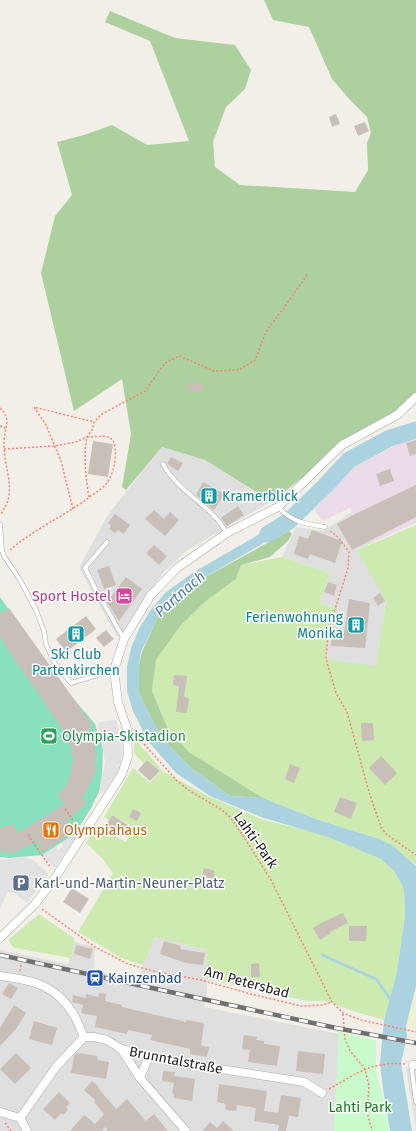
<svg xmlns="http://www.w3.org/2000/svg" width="416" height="1131" font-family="'Fira Sans',sans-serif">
<rect width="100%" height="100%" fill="#f2efe9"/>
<!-- residential -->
<g fill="#e0dfdf">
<path d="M162 447 205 460 270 502 186 551 163 573 119 637 116 635 79 568 107 516Z"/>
<path d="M352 512 371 543 357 550 386 600 376 667 326 659 327 644 331 622 336 608 320 603 330 573 282 557 296 527 323 531Z"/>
<path d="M155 937 207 950V993L204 1007 339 1034 334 1131H0V950L68 964 75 942 95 947 94 971 137 980Z"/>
<path d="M406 1068H416V1131Z"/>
</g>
<!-- industrial -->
<path fill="#ebdbe8" d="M416 437V523L371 543 350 508 323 521 314 510 353 468 406 440Z"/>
<!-- farmland -->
<path fill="#eef0d5" d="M414 995H416V1029L406 1026Z"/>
<!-- grass -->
<g fill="#cdebb0">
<path d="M416 525V865L391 845 379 839 316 819 263 798 189 752 168 729 152 691 156 660 181 625 207 600 236 579 241 565 282 557 330 573 320 603 336 608C331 625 327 641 326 659L376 666 386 601 357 550Z"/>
<path d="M134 738 164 772 208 796 261 819 328 836 381 859 394 871 404 889 405 915 397 972 384 1020 359 1013 325 1001H307L206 979 207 950 155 937 143 965 121 958 78 932 113 873 102 858 86 843 97 825 126 842 130 835 125 832 129 824 112 815 109 820 104 817 133 768 150 783 161 771 147 760 143 763 134 753Z"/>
<path d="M39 914 75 939 71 958 14 948 8 940Z"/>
</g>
<!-- forest -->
<g fill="#add19e">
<path d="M264 0H416V397L397 415 342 445 272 502 205 460 162 447 126 490 122 487 131 434 122 379 74 411 41 273 55 216 72 195 57 142 84 135 112 125 147 145 189 141 150 41 105 22 110 11 175 38 235 45 251 70 245 89 226 107 213 142 215 167 240 185 355 192 368 170 367 143 371 133 367 117 350 100 332 79 309 27 273 20Z"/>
<path d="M289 531 292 534 288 541 270 557 241 565 236 579 207 600 181 625 156 660 152 691 168 729 189 752 263 798 230 796 191 768 160 736 139 693V665L142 652 157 618 200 580Z"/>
</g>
<!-- park -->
<path fill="#c8facc" d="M339 1032 376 1040V1071L381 1090 389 1131H334Z"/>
<!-- pitch -->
<path fill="#88e0be" d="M0 597 66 690 95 724 103 749 102 775 99 792 91 808 75 834 42 855 9 858 0 857Z"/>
<!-- parking -->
<g fill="#e2e2e2">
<path d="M116 720 122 751 121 763 114 779 104 793 100 790 105 763 103 746 98 727 99 722Z"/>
<path d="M75 834 77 837 54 868 43 855 56 846 58 850 63 847 61 843Z"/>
<path d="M22 857 34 860 48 874 27 903 14 892H8L0 909V860Z"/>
</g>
<!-- water -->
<path fill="#aad3df" d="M284 520 295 525 200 580 157 618 141 652 139 665V693L160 736 191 768 230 796 263 798 316 819 379 839 392 845 416 866V986L406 1026 407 1036 401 1063 412 1131H390L383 1089 380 1063 384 1020 397 972 405 915 404 889 394 871 381 859 328 837 261 817 210 796 176 773 148 741 133 711 127 691V667L131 648 139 629 150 611 165 593 194 572Z"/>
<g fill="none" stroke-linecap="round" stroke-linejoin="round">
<!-- stream -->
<path stroke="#aad3df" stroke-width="3" d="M322 955 376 979 391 1000"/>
<!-- river -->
<path stroke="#aad3df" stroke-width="17" d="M268 534 289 521 325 486 349 460 390 438 416 430"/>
</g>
<!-- building -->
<g fill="#c7bfb8">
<path d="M336 114 340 124 332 127 329 117Z"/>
<path d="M365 122 369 131 358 136 354 126Z"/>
<path d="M188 382 204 384 203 392 187 390Z"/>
<path d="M416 440V454L410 456 406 443Z"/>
<path d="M93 441 113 444 108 477 88 474Z"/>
<path d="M171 457 183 463 178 471 167 464Z"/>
<path d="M390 469 394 481 380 486 376 474Z"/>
<path d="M203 482 224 494 214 510 196 495Z"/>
<path d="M416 485V517L352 550 337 524 355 514Z"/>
<path d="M238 506 244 515 227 526 221 518Z"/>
<path d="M154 510 164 519 170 512 179 520 165 536 145 519Z"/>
<path d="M115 514 130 525 124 534 118 530 115 533 109 529 111 525 108 523Z"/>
<path d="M312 530 342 541 335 563 310 554 308 559 294 554 299 536 308 539Z"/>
<path d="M154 545 167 556 159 565 146 553Z"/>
<path d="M109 566 116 585 104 589 97 570Z"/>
<path d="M126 577 142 589 119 621 107 602Z"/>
<path d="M328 582 337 585 334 596 324 592Z"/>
<path d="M380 593 385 601 378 606 373 598Z"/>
<path d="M349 599 370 603 365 648 331 646 332 632 344 634Z"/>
<path d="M9 608 93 726 88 729 95 746 96 755 95 772 92 780 82 799 87 803 67 821 74 832 43 852 36 842 9 855 7 851 0 852V828L12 824 18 833 64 804 58 795 65 787 70 776 72 768 73 759 71 747 68 738 0 638V614Z"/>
<path d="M86 616 96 629 66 652 56 639Z"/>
<path d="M106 630 114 639 104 647 96 638Z"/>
<path d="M174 675 187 676 184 697 189 698 187 713 176 712 179 686 173 685Z"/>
<path d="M361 723H373L374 740 362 741Z"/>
<path d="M381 756 397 773 385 785 369 768Z"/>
<path d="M147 760 160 771 150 781 138 770Z"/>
<path d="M290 764 300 768 294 783 285 779Z"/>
<path d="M340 797 357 803 351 819 334 812Z"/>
<path d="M133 809 141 813 137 821 129 817Z"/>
<path d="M112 815 128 825 121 837 105 827Z"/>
<path d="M204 868 215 871 214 879 202 876Z"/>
<path d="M72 888 89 899 80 913 63 902Z"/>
<path d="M343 913 348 923 330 932 331 933 320 940 313 928 323 922Z"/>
<path d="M349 926H367L366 941H349Z"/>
<path d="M164 941 181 946 180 949 205 953 203 965 186 963 160 954Z"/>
<path d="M76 945 93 949 90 959 74 954Z"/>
<path d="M259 963 260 977H251V964Z"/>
<path d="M9 983 18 988 11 999 2 994Z"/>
<path d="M99 993 106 994 105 1001 122 1005V1007L186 1022V1020L204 1023 201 1046 209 1047 207 1057 190 1054V1049L150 1040 152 1035 128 1030 127 1034 95 1027 97 1016 81 1013 83 1005 72 1002 73 995 86 998V994L98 997Z"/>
<path d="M14 1005 26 1013 16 1029 0 1046V1028Z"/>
<path d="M34 1021 57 1028 52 1045 29 1039Z"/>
<path d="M244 1035 257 1037 256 1040 264 1041V1044L280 1046 277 1066 248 1062 250 1050 242 1049Z"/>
<path d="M298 1051 325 1054 323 1074 296 1071Z"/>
<path d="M16 1053 31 1068 15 1084 0 1069Z"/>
<path d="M77 1053 98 1056 97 1060 109 1062 106 1079 71 1073 74 1056Z"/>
<path d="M163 1071 175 1072 174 1076 195 1079 192 1101 174 1098V1094L172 1093 174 1083 162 1081Z"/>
<path d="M92 1081 99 1087 98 1088 116 1109 127 1099 146 1121 154 1114 168 1131H108L105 1127 102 1131H70L84 1115 95 1124 104 1114 94 1102 95 1100 84 1090Z"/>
<path d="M219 1084 267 1091 264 1111 278 1113 281 1095 301 1098 298 1117 289 1116 286 1131H278L279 1125 254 1121 256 1108 237 1105 236 1111 225 1110 226 1104 217 1102Z"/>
<path d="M59 1092 70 1103 66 1107 68 1110 63 1115 61 1113 55 1120 43 1109Z"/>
<path d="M223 1121 234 1131H202L210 1122 217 1128Z"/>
</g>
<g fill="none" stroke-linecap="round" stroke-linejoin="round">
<!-- lane casing -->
<g stroke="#a9a9a9" stroke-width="5">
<g id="lane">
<path d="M163 464C176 488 200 500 218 520 221 524 224 529 227 533"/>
<path d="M278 507C292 522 305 524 325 527"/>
<path d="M0 524 2 551 4 556 20 580 36 610 44 631 46 644 54 662 71 683 114 670"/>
<path d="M107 542 85 568 96 590 124 639"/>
<path d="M413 1065 412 1071 416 1102"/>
</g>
</g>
<!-- street casing -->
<g stroke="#a9a9a9" stroke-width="9">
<g id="street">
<path d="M0 938 35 904 55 878 122 774 128 756 127 729 118 702 114 670 124 639 151 595 177 568 227 533 278 507 342 445 397 415 416 397"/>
<path d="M0 976C34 980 58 986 75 1017 79 1024 81 1031 84 1037"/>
<path d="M121 1049 140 1078 186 1131"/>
<path d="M413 1065H416"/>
<path d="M140 1078 149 1056"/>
<path d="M0 1112 20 1118 27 1131"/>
<path d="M20 1118 56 1067 84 1037H94L107 1040 121 1049 169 1061 304 1082 322 1093"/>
</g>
</g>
<!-- path -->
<g stroke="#fa8072" stroke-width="1.5" stroke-dasharray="2 2" stroke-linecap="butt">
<path d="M0 408C13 419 3 430 4 445 4 462 11 478 9 495 8 503 5 508 0 515"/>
<path d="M0 426 5 428"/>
<path d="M4 449 54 446 76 442 87 437 92 430 94 422 102 414 145 391 165 363 179 356 214 371 239 370 255 360 266 332 308 274"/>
<path d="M73 509 61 461 46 425 34 407 94 422"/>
<path d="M330 531 338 537 349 552 348 568 331 622 327 644 326 659 336 693 347 712 369 792 381 827 386 834 416 855"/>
<path d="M10 550C33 530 62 517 87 499 93 494 101 490 106 484 115 472 118 453 113 440L106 436 87 437C83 457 86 477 89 498"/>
<path d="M136 735 177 781 190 791 222 810 231 818 249 845 271 880 332 1002 343 1013 361 1020 416 1032"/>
<path d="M65 809 78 827"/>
<path d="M28 835 51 868"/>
<path d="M42 909 95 947 128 964 153 971 201 980 251 994 301 1006 322 1005 332 1002"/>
<path d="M20 971 21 963"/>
<path d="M343 1014 345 1039 350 1051 365 1069 369 1086 367 1112 372 1131"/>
<path d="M329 1089C356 1074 372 1061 405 1064"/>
<path d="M5 1123 11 1131"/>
</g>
<!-- lane -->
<use href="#lane" stroke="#fff" stroke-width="4"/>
<!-- street -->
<use href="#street" stroke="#fff" stroke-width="8"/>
<!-- rail casing -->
<g stroke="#707070" stroke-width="4.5">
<path id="rail" d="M0 955 336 1028 416 1043"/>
</g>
<!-- rail -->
<use href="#rail" stroke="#fff" stroke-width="3" stroke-dasharray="9" stroke-linecap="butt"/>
</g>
<!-- icons -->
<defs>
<g id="building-square" transform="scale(0.9)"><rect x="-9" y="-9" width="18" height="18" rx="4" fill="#0f9aa8" stroke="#fff"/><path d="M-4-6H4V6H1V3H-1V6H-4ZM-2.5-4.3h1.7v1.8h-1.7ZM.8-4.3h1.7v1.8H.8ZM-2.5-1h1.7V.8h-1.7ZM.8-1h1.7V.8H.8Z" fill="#fff"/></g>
<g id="hotel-square" transform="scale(0.9)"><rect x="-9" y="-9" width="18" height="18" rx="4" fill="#d1479c" stroke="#fff"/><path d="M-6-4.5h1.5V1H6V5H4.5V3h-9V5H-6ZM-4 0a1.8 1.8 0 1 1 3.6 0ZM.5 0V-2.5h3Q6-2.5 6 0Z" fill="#fff"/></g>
<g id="stadium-square" transform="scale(0.9)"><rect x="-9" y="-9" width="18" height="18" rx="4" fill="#2e9e5b" stroke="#fff"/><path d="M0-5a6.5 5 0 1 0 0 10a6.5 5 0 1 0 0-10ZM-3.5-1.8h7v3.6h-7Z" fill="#fff"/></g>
<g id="restaurant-square" transform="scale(0.9)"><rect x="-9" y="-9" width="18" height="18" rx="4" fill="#e8710a" stroke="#fff"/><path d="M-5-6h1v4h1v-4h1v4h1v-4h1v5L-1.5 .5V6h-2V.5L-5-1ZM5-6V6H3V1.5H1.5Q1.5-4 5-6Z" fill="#fff"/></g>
<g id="parking-square" transform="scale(0.9)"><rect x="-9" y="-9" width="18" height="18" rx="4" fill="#5c6f8a" stroke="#fff"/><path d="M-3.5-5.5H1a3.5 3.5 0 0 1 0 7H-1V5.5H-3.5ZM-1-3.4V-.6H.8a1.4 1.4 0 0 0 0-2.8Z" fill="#fff"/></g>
<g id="station-square" transform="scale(0.9)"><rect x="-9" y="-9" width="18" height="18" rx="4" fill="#1a4fb4" stroke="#fff"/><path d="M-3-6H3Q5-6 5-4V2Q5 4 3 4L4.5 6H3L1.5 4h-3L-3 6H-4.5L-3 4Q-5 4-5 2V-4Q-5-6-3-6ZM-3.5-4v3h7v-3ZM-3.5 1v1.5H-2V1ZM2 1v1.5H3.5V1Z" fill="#fff"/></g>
</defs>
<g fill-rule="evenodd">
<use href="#building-square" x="209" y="496"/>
<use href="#hotel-square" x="124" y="596"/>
<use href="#building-square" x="356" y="625"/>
<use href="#building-square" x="76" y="634"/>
<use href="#stadium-square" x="49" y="736"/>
<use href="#restaurant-square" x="51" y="830"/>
<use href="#parking-square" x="21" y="883"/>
<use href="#station-square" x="95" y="978"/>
</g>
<g text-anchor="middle" stroke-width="3" stroke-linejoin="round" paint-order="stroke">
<!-- culture labels -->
<g font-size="14" fill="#0d838f" stroke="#fff" text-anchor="start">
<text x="222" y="501">Kramerblick</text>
<text x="343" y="622" text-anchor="end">Ferienwohnung<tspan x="343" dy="16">Monika</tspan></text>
<text x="76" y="659" text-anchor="middle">Ski Club<tspan x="76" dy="16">Partenkirchen</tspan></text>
</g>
<!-- hotel labels -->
<g font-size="14" fill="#b23c85" stroke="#fff" text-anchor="end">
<text x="111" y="601">Sport Hostel</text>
</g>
<!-- leisure labels -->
<g font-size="14" fill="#27864d" stroke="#fff" text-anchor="start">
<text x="62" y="741">Olympia-Skistadion</text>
</g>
<!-- food labels -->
<g font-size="14" fill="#c56008" stroke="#fff" text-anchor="start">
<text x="64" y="835">Olympiahaus</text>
</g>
<!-- street labels -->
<g font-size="14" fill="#222" stroke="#fff">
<text transform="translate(256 840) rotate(55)" y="5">Lahti-Park</text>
<text transform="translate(247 982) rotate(15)" y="5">Am Petersbad</text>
<text transform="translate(176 1060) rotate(11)" y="5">Brunntalstraße</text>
</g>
<!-- service labels -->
<g font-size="14" fill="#4e5e75" stroke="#fff" text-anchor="start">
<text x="34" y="888">Karl-und-Martin-Neuner-Platz</text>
</g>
<!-- transit labels -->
<g font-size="14" fill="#164399" stroke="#fff" text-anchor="start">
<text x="108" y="983">Kainzenbad</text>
</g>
<!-- park labels -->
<g font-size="14" fill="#0c8416" stroke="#fff">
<text x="360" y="1112">Lahti Park</text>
</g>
<!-- water labels -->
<g font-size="15" font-style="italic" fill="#4a7aab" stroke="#fff">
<text transform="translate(180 594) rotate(-41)" y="5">Partnach</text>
</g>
</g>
</svg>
